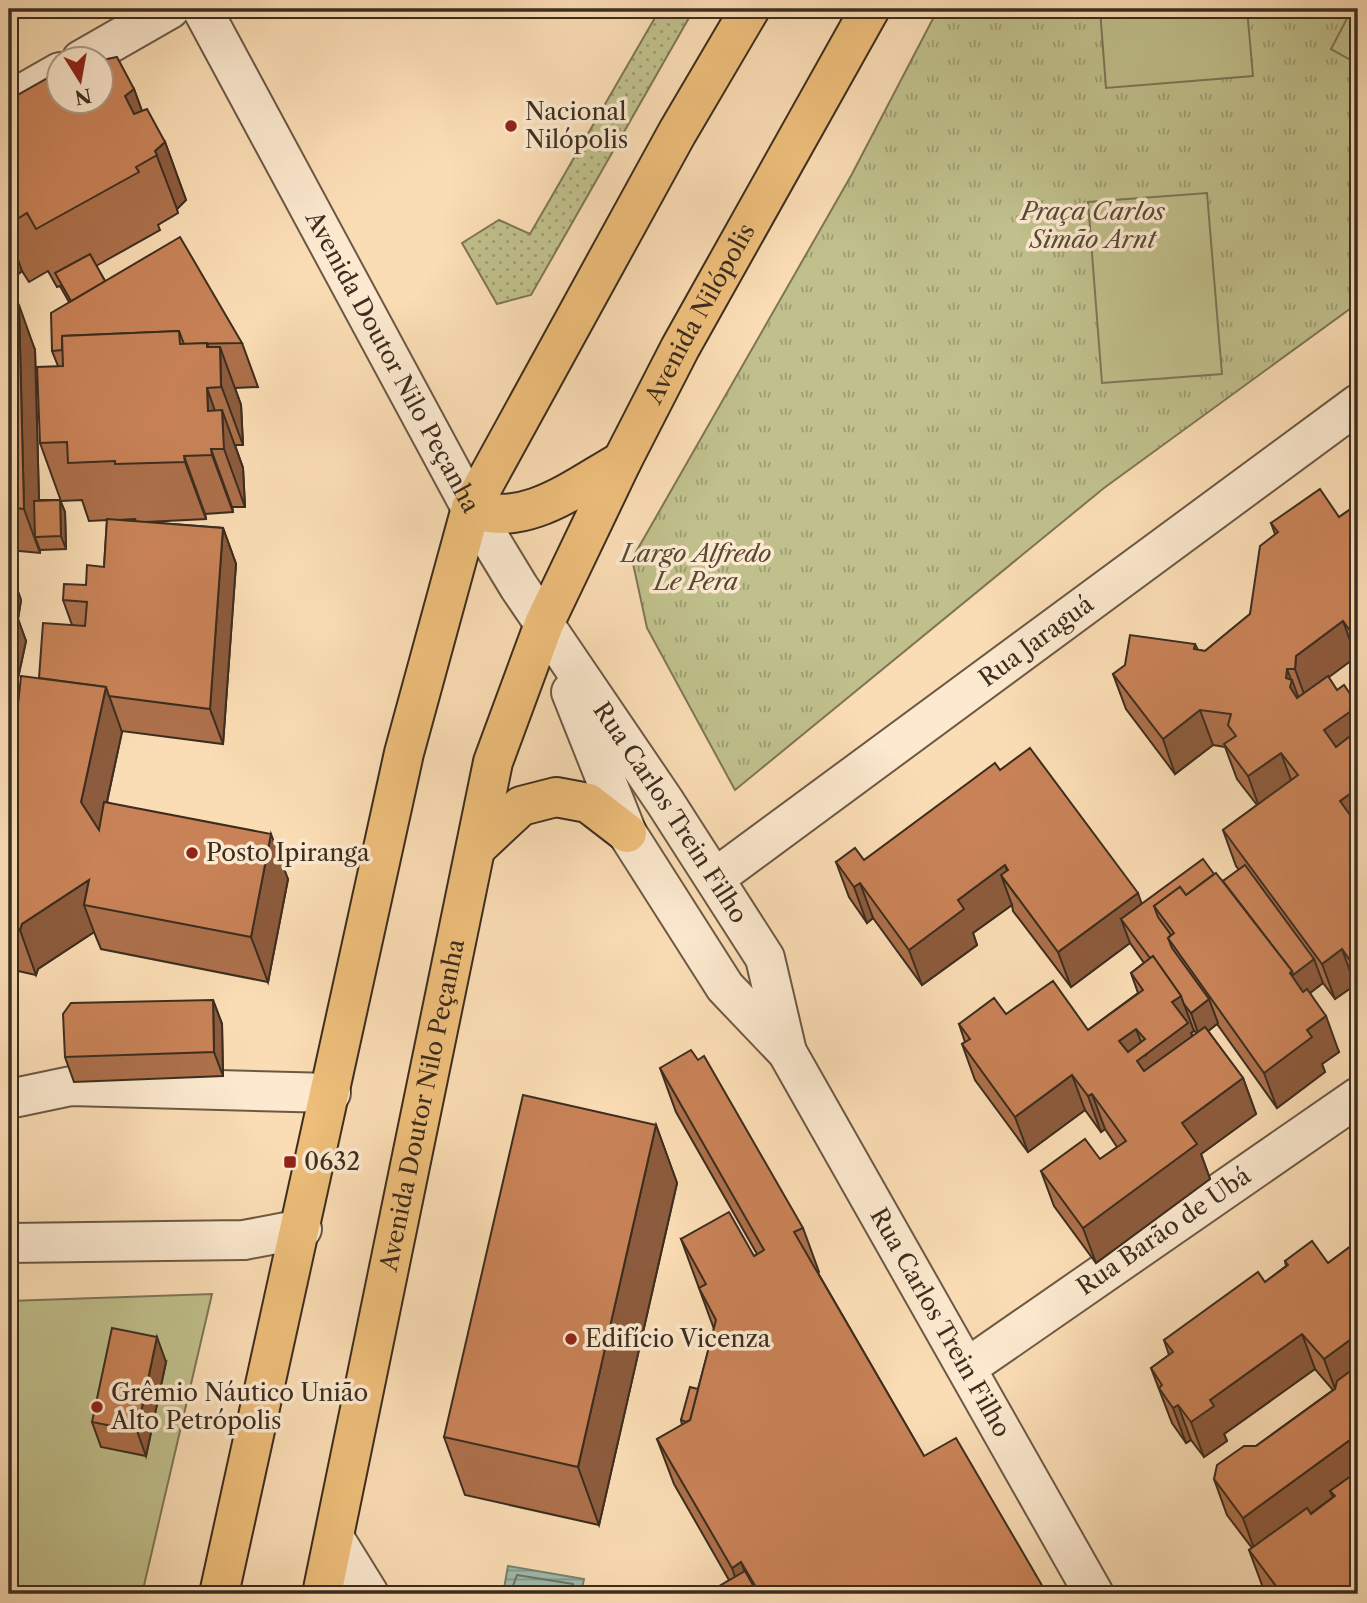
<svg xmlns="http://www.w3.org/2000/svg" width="1367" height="1603" font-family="'Libre Caslon Text',serif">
<defs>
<pattern id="grass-dots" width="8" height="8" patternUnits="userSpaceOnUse" patternTransform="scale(1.75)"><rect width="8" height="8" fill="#c0c08c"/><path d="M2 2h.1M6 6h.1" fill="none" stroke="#9d9c72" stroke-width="1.8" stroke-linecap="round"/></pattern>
<pattern id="park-tufts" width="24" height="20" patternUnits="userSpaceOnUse" patternTransform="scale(1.75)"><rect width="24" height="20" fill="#c0c08c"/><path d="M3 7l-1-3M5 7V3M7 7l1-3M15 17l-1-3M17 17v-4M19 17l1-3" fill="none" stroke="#9d9c72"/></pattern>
<pattern id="water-rules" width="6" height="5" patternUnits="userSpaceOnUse" patternTransform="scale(1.75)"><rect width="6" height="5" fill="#9fbcac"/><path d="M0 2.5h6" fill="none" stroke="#83998b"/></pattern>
</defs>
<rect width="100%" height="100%" fill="#fbddb5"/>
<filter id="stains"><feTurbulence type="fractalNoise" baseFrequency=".00286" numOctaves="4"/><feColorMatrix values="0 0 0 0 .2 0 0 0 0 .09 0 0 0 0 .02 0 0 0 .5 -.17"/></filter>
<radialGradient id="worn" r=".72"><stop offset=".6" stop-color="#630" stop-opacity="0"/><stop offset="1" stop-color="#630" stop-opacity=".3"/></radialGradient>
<!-- grass -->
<path fill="url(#grass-dots)" stroke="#7e7656" stroke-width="2" d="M660 9H694L531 295 497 304 462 243 499 220 530 234Z"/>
<!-- park -->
<path fill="url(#park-tufts)" stroke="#7e7656" stroke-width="2" d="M938 9H1358V303L1104 488 735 790 647 628 632 559 852 174Z"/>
<!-- pitch -->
<g fill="#c0c08c" stroke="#7e7656" stroke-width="2">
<path d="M1100 9H1247L1253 76 1106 88Z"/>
<path d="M1352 9H1358V64L1331 49Z"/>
<path d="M1207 193 1222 374 1102 383 1088 202Z"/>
<path d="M212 1294 142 1594H9V1301Z"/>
</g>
<!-- water -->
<path fill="url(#water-rules)" stroke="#778374" stroke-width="2" d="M508 1566 584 1579 581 1594H503Z"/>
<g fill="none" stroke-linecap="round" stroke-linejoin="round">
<!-- shore -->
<path stroke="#6e7466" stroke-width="2" d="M510 1594 517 1575 573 1584 575 1594"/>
<!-- minor casing -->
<g stroke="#6c5944" stroke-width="42">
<g id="minor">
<path id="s1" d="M202 9 471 508 519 587 665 802 765 958 787 1052"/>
<path d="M81 60 170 9"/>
<path d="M9 101 60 72"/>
<path id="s2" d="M571 692 627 833 725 987 787 1052 1094 1594"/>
<path id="s3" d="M715 878 1358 404"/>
<path d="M9 1099 71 1086 331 1093"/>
<path d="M9 1243 244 1240 302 1229"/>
<path id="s4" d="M968 1367 1358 1097"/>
<path d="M335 1539 369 1594"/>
</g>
</g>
<!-- major casing -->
<g stroke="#3c2d1f" stroke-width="42">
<g id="major">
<path d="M471 508C524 530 577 486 622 461"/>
<path d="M476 848 521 806 556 797 588 803 627 833"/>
<path d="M219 1594 404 753 471 508 677 133 750 9"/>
<path id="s5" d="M322 1594 493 762 544 624 622 461 680 348 870 9"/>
</g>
</g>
<!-- minor -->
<use href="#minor" stroke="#fce9cf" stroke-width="38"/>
<!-- major -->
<use href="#major" stroke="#eebe7a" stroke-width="38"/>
</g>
<!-- wall -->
<g fill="#ad704b" stroke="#3c2d1f" stroke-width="2" fill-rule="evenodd">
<path d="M134 89 142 111 165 142 186 200 177 209 178 213 158 225 160 230 96 266 105 281 242 343 258 387 235 388 241 405 243 445H235L243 468 245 507H232L233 512 205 514 206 519 146 522 223 528 236 564 223 744 122 731 107 802 288 879 268 982 101 949 94 932 38 969 36 975 9 969V749L39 678 72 625 63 600 86 585 104 567 107 520 89 521 82 500 61 501 40 443 58 366 52 351 69 302 60 286 57 287 48 271 29 282 22 271 17 275 9 259V105L17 100 16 96ZM135 519 136 521 118 520Z"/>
<path d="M9 288 35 350 39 500H60L65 512 66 549 40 550V553L9 550Z"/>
<path d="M1358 504V660L1356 657 1328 677 1337 690 1358 710V989L1355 985 1335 999 1323 983 1310 993 1339 1052 1322 1064 1325 1072 1277 1108 1217 1024 1208 1031 1243 1078 1256 1114 1201 1154 1210 1179 1096 1263 1054 1206 1041 1171 1100 1159 1117 1147 1105 1129 1101 1132 1085 1110 1028 1152 975 1080 962 1044 965 1042 959 1024 1006 1014 1088 1030 1138 993 1131 973 1144 963 1130 943 1071 987 1013 911 1012 905 973 933 977 945 922 985 873 918 867 923 849 897 836 862 864 860 1000 770 1142 904 1214 874 1223 881 1239 870 1236 866 1223 830 1257 805 1237 779 1225 747 1213 745 1175 774 1126 709 1113 674 1195 644 1198 650 1205 651 1250 614 1275 534 1271 523 1339 517ZM1193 1029 1197 1034 1193 1036 1191 1033 1194 1031Z"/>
<path d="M9 566 21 600 18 619 26 641 15 692 9 695Z"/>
<path d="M213 1000 222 1024 223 1076 74 1082 65 1057Z"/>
<path d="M660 1068 803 1228 819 1272 818 1273 924 1456 1047 1594H710L729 1580 674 1484 657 1439 682 1425 681 1420 698 1389 714 1329 681 1239 754 1256 757 1254 676 1112Z"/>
<path d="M656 1125 677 1183 599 1525 465 1495 444 1437Z"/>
<path d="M1358 1231V1594H1269L1262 1585 1249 1550 1252 1548 1227 1515 1214 1479 1256 1446 1333 1390 1315 1369 1224 1434 1227 1441 1204 1457 1191 1440 1186 1443 1172 1423 1151 1368 1169 1355 1164 1340 1265 1282 1286 1266 1285 1261 1328 1263 1355 1243Z"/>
<path d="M166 1362 146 1456 101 1447 92 1422Z"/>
</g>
<!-- shaded-wall -->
<g fill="#8d5b3d" stroke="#3c2d1f" stroke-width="2">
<path d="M134 89 155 147 146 154 125 96Z"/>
<path d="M165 142 186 200 177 209 155 151Z"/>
<path d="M9 234 22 271 17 275 9 251Z"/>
<path d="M19 305 35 350 40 537H35L40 550V553L24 509Z"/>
<path d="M207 343 221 384 220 347 241 405 243 445 207 347Z"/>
<path d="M207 388 223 434 222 410 243 468 245 507 224 449 208 411Z"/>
<path d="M211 449 232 507 233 512 212 455Z"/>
<path d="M184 456 205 514 206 519 185 462Z"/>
<path d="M60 500 65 512 66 549 61 536Z"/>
<path d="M223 528 236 564 223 744 210 709Z"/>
<path d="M9 566 21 600 18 619 26 641 15 692 9 675Z"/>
<path d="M1343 621 1356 657 1309 692 1308 705 1295 669 1296 656Z"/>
<path d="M1287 669 1292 682V680L1305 715 1302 722 1286 678Z"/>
<path d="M106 687 122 732 97 847 81 802Z"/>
<path d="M1355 701 1358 710V750L1337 766 1324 730Z"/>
<path d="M1200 710 1213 745 1175 774 1163 739Z"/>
<path d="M1281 753 1294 788 1261 812 1248 776Z"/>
<path d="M1358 788V833L1340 801Z"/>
<path d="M271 834 288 879 268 982 251 937Z"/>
<path d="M1005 865 1017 897 1001 875 1012 905 973 933 977 945 922 985 909 950 958 900Z"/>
<path d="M89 880 84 905 94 932 38 969 36 975 20 930 22 924Z"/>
<path d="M860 883 873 918 867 923 854 887Z"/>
<path d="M1138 893 1150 928 1121 919 1130 943 1071 987 1058 952Z"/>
<path d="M1342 949 1355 985 1335 999 1322 964Z"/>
<path d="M1314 959 1323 983 1302 999 1290 973Z"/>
<path d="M1181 996 1194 1031 1191 1033 1201 1059 1150 1097 1119 1041 1136 1029 1146 1055 1172 1002Z"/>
<path d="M1209 999 1218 1023 1200 1038 1191 1013Z"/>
<path d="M213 1000 222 1024 223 1076 214 1052Z"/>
<path d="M1326 1016 1339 1052 1322 1064 1325 1072 1277 1108 1264 1073 1307 1030Z"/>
<path d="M1072 1075 1085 1110 1028 1152 1015 1117Z"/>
<path d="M1243 1078 1256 1114 1201 1154 1210 1179 1096 1263 1083 1228 1182 1123Z"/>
<path d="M1092 1094 1105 1129 1101 1132 1088 1096Z"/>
<path d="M656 1125 677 1183 599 1525 578 1467Z"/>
<path d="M1302 1334 1315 1369 1224 1434 1227 1441 1204 1457 1191 1422 1210 1400Z"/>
<path d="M1358 1334V1379L1337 1394 1324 1359Z"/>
<path d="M157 1337 166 1362 146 1456 137 1431Z"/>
<path d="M1178 1405 1191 1440 1186 1443 1173 1408Z"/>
<path d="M1358 1434V1479L1330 1491 1333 1497 1256 1554 1243 1518Z"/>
<path d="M741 1562 753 1594H741L732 1568Z"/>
</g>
<!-- building -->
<g fill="#c98257" stroke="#3c2d1f" stroke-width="2" fill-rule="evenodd">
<path d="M117 57 134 89 125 96 134 114 147 109 165 142 155 151 157 155 136 167 139 172 36 229 27 213 9 224V105L18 100 16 96 60 71V102H102V60Z"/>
<path d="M180 237 242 343 184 344 179 331 62 336V350L52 351 51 313Z"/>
<path d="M90 254 105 281 71 301 55 273Z"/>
<path d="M9 288 19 305 24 509 9 507Z"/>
<path d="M179 331 180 344 207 343V347H220L221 387 207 388 208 411 222 410 224 449H211L212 455 184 456 185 462 115 464V461L68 463 67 442 40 443 37 367 63 366 62 336Z"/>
<path d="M1320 489 1339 517 1358 504V642L1343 621 1296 656 1295 669H1287L1286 678 1292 680 1290 687 1297 698 1328 676 1337 690 1344 685 1355 701 1354 709 1324 730 1336 747 1358 730V788L1340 801 1358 826V972L1342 949 1322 964 1223 830 1298 775 1281 753 1248 776 1224 744 1236 736 1228 725 1231 714 1200 710 1163 739 1113 674 1125 665 1130 635 1195 644 1194 649 1205 651 1250 614 1260 546 1278 532 1271 523Z"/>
<path d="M60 500 61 536 35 537 34 501Z"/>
<path d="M107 519 223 528 210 709 109 696 106 687 39 678 43 623 85 626 87 602 63 600 64 584 86 585 87 565 104 567Z"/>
<path d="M9 597 13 606 9 626Z"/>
<path d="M21 676 106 687 81 802 99 830 104 802 271 834 251 937 84 905 89 880 22 924 20 930 9 928V749L17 714Z"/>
<path d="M1030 748 1138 893 1058 952 1001 875 1008 870 1005 865 958 900 964 909 909 950 860 883 854 887 836 862 855 848 864 860 995 763 1000 770Z"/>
<path d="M1203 859 1214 874 1186 895 1180 887 1154 906 1158 917 1171 935 1168 938 1172 948 1209 999 1191 1013 1184 1004 1181 996 1153 956 1150 958 1121 919Z"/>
<path d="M1245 865 1314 959 1293 975 1292 971 1223 881Z"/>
<path d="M1216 873 1292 971 1290 973 1303 992 1307 989 1326 1016 1307 1030 1312 1037 1264 1073 1168 938 1174 933 1154 906 1180 887 1186 895Z"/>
<path d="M1153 956 1181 996 1172 1002 1188 1023 1137 1061 1144 1071 1205 1027 1243 1078 1182 1123 1197 1144 1083 1228 1041 1171 1085 1139 1100 1159 1126 1141 1092 1094 1088 1096 1072 1075 1015 1117 962 1044 970 1039 959 1024 994 998 1006 1014 1053 981 1088 1030 1143 990 1131 973ZM1136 1029 1145 1039 1128 1052 1119 1041Z"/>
<path d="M213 1000 214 1052 65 1057 63 1014 71 1003Z"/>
<path d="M691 1050 698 1060 704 1056 803 1228 794 1232 924 1456 956 1438 1047 1594H760L741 1562 732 1568 657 1439 690 1420 716 1320 699 1288 706 1284 681 1239 729 1212 754 1256 764 1250 660 1068Z"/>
<path d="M523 1095 656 1125 578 1467 444 1437Z"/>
<path d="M1358 1231V1334L1324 1359 1302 1334 1210 1400 1214 1406 1191 1422 1178 1405 1173 1408 1159 1388 1162 1385 1151 1368 1173 1352 1164 1340 1258 1272 1265 1282 1288 1265 1285 1261 1312 1241 1328 1263 1355 1243 1354 1234Z"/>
<path d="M112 1328 157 1337 137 1431 92 1422Z"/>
<path d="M1357 1366H1358V1434L1243 1518 1214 1479 1217 1465 1244 1446H1256L1335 1389 1337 1381Z"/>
<path d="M690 1387 698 1389 690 1420 686 1422 681 1420Z"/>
<path d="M1358 1471V1594H1282L1249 1550 1307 1508 1311 1514 1335 1496 1330 1491Z"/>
<path d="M745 1571 758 1594H710L709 1592Z"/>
</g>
<!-- markers -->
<g fill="#8f2418" stroke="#fce9cf" stroke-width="2.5">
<circle cx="511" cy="126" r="7"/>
<circle cx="192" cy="853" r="7"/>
<rect x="283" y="1155" width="14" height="14" rx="3.5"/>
<circle cx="571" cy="1339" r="7"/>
<circle cx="97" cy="1407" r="7"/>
</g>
<g text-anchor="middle" stroke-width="7" stroke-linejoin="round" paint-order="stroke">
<!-- poi labels -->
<g font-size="24" fill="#3c2d1f" stroke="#fce9cf" text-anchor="start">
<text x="525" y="120">Nacional<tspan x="525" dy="28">Nilópolis</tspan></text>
<text x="206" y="861">Posto Ipiranga</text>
<text x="304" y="1170">0632</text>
<text x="585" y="1347">Edifício Vicenza</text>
<text x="111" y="1401">Grêmio Náutico União<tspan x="111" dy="28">Alto Petrópolis</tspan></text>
</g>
<!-- park labels -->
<g font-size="24" font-style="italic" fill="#564a35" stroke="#fce9cf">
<text x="1093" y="220">Praça Carlos<tspan x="1093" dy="28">Simão Arnt</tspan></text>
<text x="696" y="562">Largo Alfredo<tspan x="696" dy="28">Le Pera</tspan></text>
</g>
<!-- street labels -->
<g font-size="24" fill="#3c2d1f" stroke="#fce9cf">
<text dy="8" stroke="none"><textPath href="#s5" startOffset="1344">Avenida Nilópolis</textPath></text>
<text dy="8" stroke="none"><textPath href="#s1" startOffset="401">Avenida Doutor Nilo Peçanha</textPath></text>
<text dy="8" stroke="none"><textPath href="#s3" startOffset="399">Rua Jaraguá</textPath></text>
<text dy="8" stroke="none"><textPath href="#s1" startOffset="931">Rua Carlos Trein Filho</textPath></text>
<text dy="8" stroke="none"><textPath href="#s5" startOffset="499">Avenida Doutor Nilo Peçanha</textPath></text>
<text dy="8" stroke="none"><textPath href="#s4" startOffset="238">Rua Barão de Ubá</textPath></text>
<text dy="8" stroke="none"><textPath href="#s2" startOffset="735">Rua Carlos Trein Filho</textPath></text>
</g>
</g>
<!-- margin -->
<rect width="1367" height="1603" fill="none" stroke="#fbddb5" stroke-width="35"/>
<rect x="10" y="10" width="1346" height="1582" fill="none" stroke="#3c2d1f" stroke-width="3.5"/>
<rect x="18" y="18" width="1332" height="1568" fill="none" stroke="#3c2d1f" stroke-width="2"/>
<!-- north arrow -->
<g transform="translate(80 80) rotate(169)"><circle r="33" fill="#fce9cf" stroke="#af9e89" stroke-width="2"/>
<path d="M0-5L12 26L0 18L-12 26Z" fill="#8f2418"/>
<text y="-10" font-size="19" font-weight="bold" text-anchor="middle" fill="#3c2d1f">N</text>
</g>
<rect width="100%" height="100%" filter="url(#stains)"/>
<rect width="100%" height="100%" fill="url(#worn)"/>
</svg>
